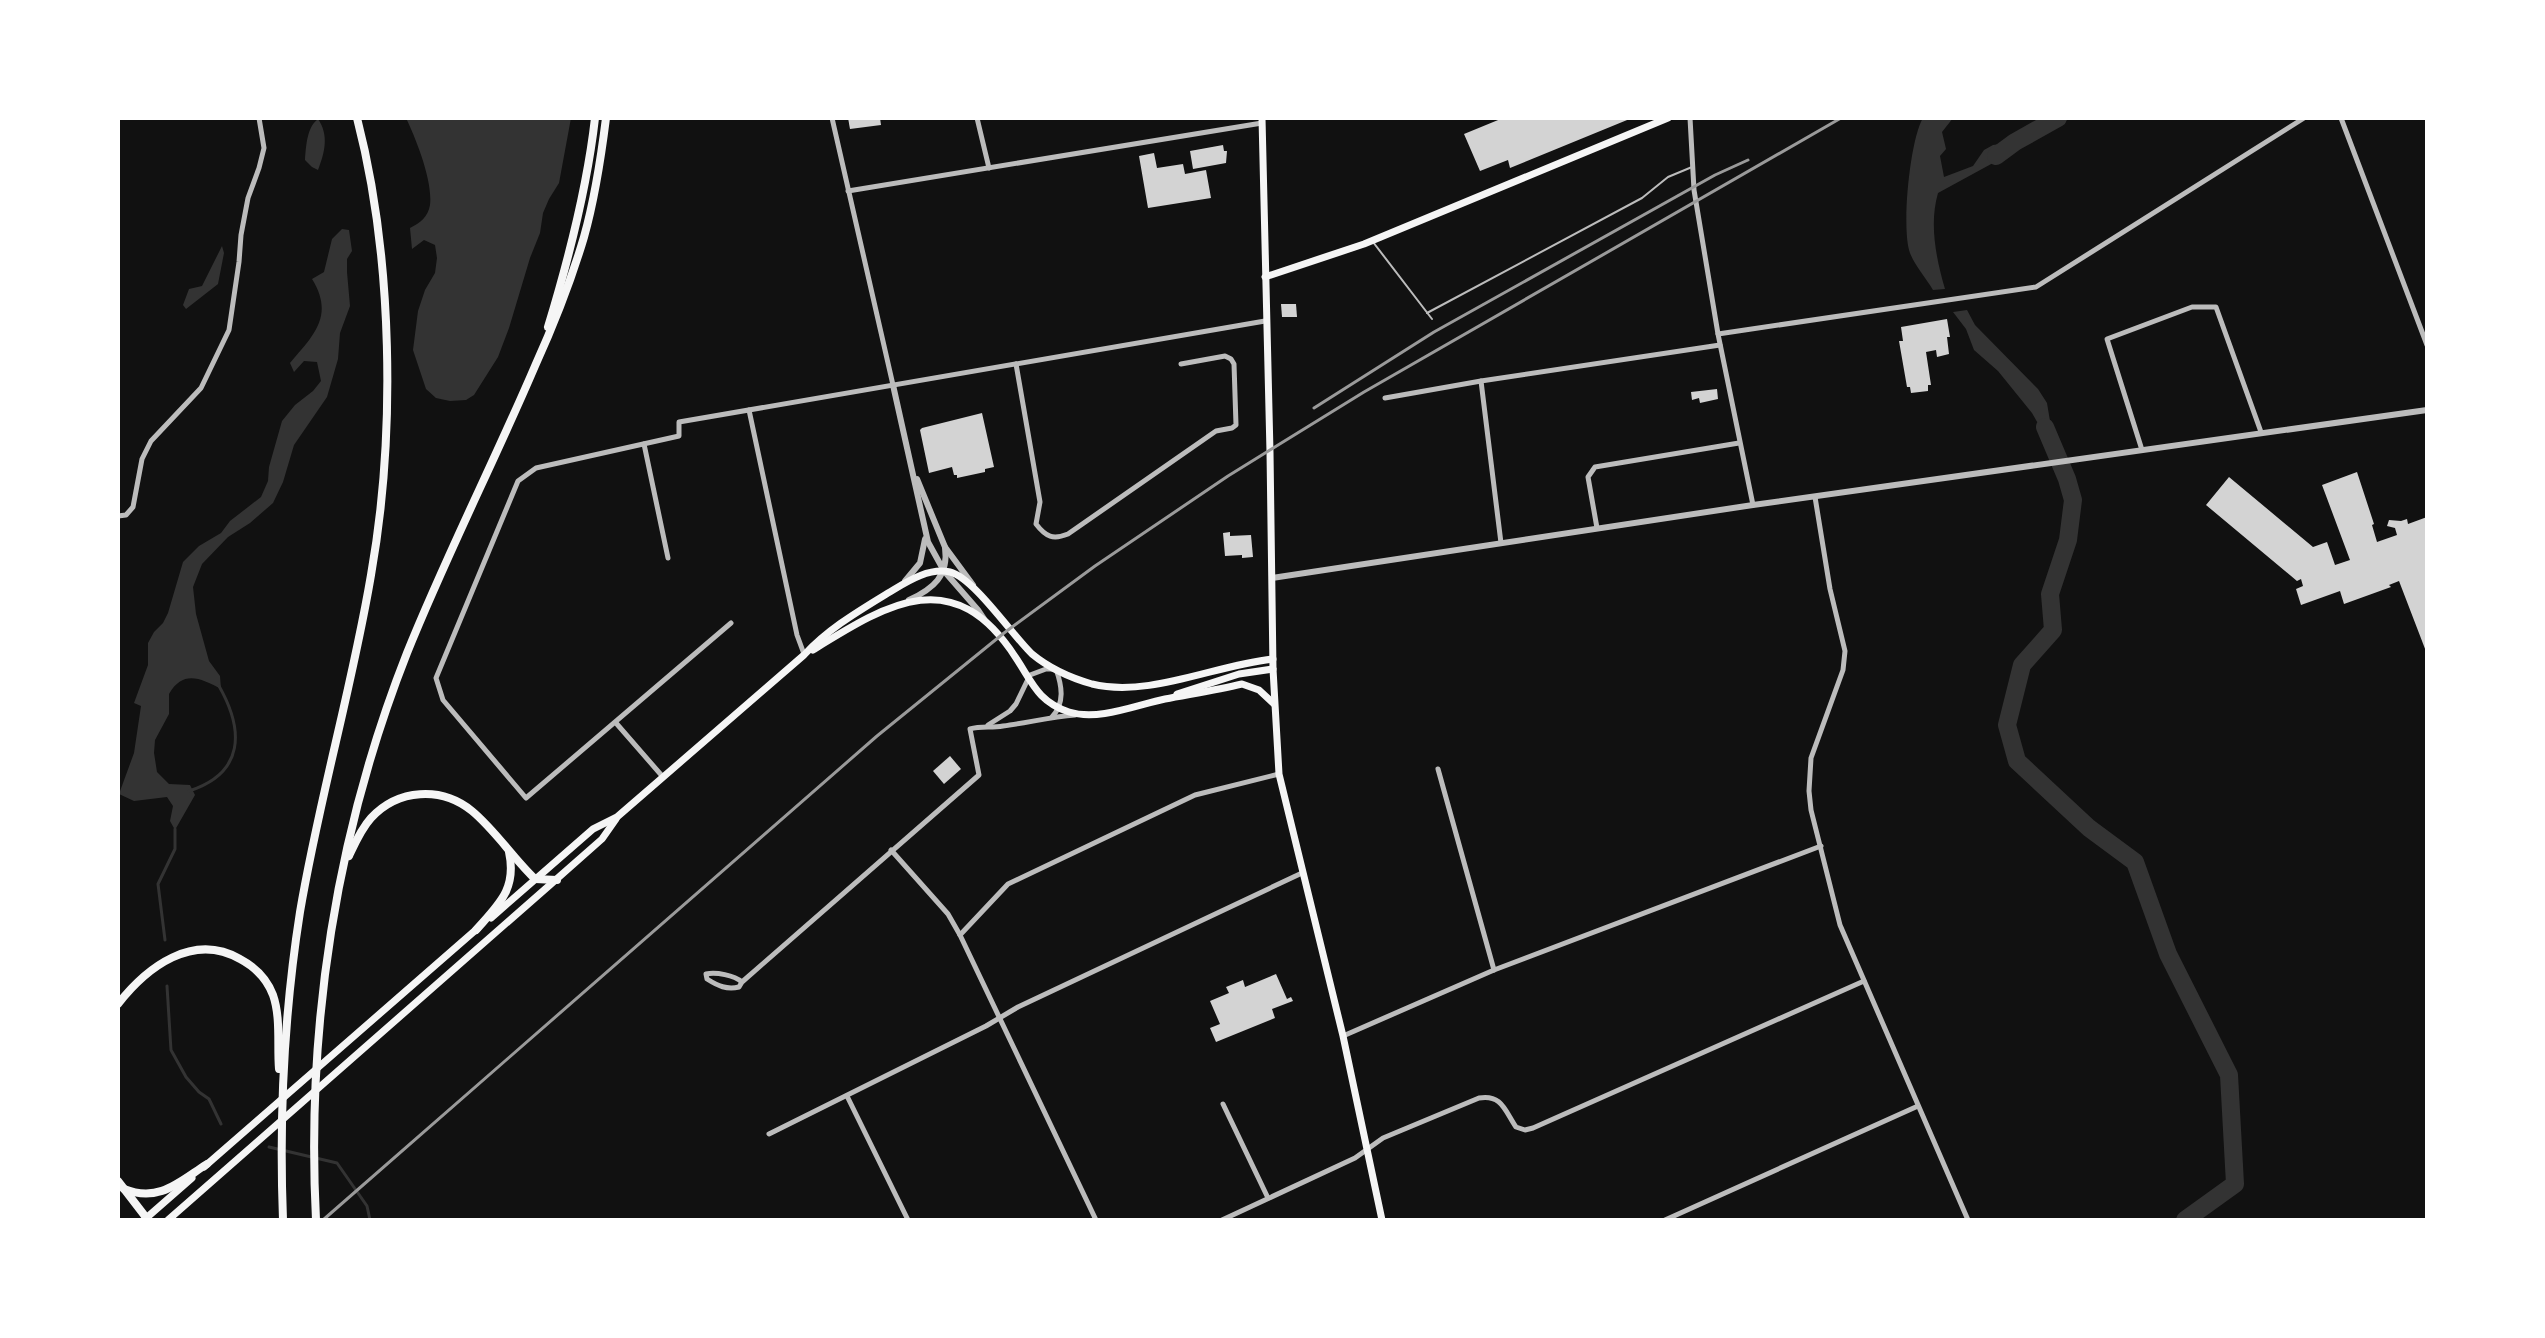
<svg xmlns="http://www.w3.org/2000/svg" width="2545" height="1338" font-family="Poppins,sans-serif">
<rect width="100%" height="100%" fill="#111"/>
<!-- water -->
<g fill="#333">
<path d="M406 118H571L559 183 549 199 543 213 540 233 530 258 509 328 498 357 474 395 466 400 450 401 436 398 426 389 413 350 418 311 425 290 435 273 437 258 435 245 424 240 412 249 410 228C420 223 428 217 430 205 433 181 416 139 406 118Z"/>
<path d="M1923 118H1953L1942 132 1946 149 1940 156 1944 177 1973 166 1984 150 1993 145 2015 142 1993 163 1938 193C1929 224 1936 258 1945 289L1933 290C1926 278 1915 266 1910 253 1901 229 1910 139 1923 118Z"/>
<path d="M318 119C329 135 325 152 318 170L312 167 305 160C306 146 307 127 318 119Z"/>
<path d="M342 229 349 230 352 251 347 259V272L350 306 340 333 338 359 327 397 294 445 283 482 273 503 250 523 228 537 202 564 193 587 196 614 209 661 220 676 221 689C200 678 183 670 169 694V714L155 740 154 753 157 772 169 784 190 785 195 795 175 830 170 821 173 806 167 797 134 801 119 794 134 753 141 706 134 703 148 665V643L154 632 163 623 168 613 183 562 199 546 221 533 230 521 261 497 268 481 269 467 282 421 295 405 313 391 321 381 317 362 304 361 294 372 290 363C313 336 335 316 312 279L324 272 332 239Z"/>
<path d="M222 246 224 253 218 284 186 309 183 305 189 289 202 286Z"/>
<path d="M1967 310 1975 325 2038 389 2047 403 2050 421 2062 449 2048 451 2040 427 2032 413 1998 371 1974 350 1966 329 1953 312Z"/>
</g>
<g fill="none" stroke-linecap="round" stroke-linejoin="round">
<!-- stream -->
<g stroke="#333" stroke-width="3">
<path d="M189 791C245 773 244 730 219 686"/>
<path d="M165 940 158 884 175 849V829"/>
<path d="M167 986 171 1050 186 1077 199 1092 209 1099 221 1124"/>
<path d="M269 1147 337 1163 367 1206 370 1220"/>
</g>
<!-- river -->
<g stroke="#333" stroke-width="18">
<path d="M1996 156 2015 142 2058 118"/>
<path d="M2045 427 2067 479 2073 500 2068 540 2050 594 2053 630 2022 665 2007 725 2017 761 2089 828 2135 862 2168 954 2229 1075 2235 1184 2185 1220"/>
</g>
</g>
<!-- building -->
<g fill="#d3d3d3">
<path d="M848 118H880L881 125 850 129Z"/>
<path d="M1503 118H1632L1510 168 1508 160 1480 171 1464 134Z"/>
<path d="M1223 145 1224 151H1227L1226 163 1193 169 1190 151Z"/>
<path d="M1154 153 1157 168 1183 164 1185 174 1206 170 1211 198 1148 208 1139 156Z"/>
<path d="M1281 304H1296L1297 317H1282Z"/>
<path d="M1947 319 1950 337H1947L1949 354 1937 357 1936 350 1926 352 1931 385H1928V391L1911 393 1910 387H1907L1899 341H1903L1901 327Z"/>
<path d="M1717 389 1718 399 1700 403 1699 398 1692 400 1691 392Z"/>
<path d="M982 413 994 467 985 469V472L957 478V475H954L952 467 929 473 920 430 922 428Z"/>
<path d="M2357 472 2374 524 2372 525 2377 542 2397 535 2395 528 2387 526 2389 520 2401 521 2407 519 2408 524 2427 517V654L2399 581 2389 585 2391 587 2344 604 2340 591 2301 605 2296 589 2303 586 2301 579 2297 581 2206 505 2229 477 2313 547 2327 542 2335 565 2350 560 2322 485Z"/>
<path d="M1230 532V536L1251 535 1253 557 1242 558V555L1225 556 1223 533Z"/>
<path d="M950 756 961 769 944 784 933 771Z"/>
<path d="M1276 974 1287 999 1291 997 1293 1001 1272 1009 1275 1018 1216 1042 1210 1028 1220 1024 1210 1001 1229 993 1226 987 1243 980 1245 987Z"/>
</g>
<g fill="none" stroke-linecap="round" stroke-linejoin="round">
<!-- service -->
<g stroke="#bcbcbc" stroke-width="2">
<path d="M1373 242 1432 319"/>
<path d="M1427 313 1642 198 1668 177 1692 167"/>
</g>
<!-- minor -->
<g stroke="#bcbcbc" stroke-width="5">
<path d="M832 118 893 385"/>
<path d="M977 118 989 168"/>
<path d="M1690 118 1694 190 1718 334 1753 505"/>
<path d="M2341 118 2427 345"/>
<path d="M848 191 1262 123"/>
<path d="M1718 334 2036 287 2304 118"/>
<path d="M1016 364 1040 502 1036 524C1046 537 1053 540 1068 534L1216 431 1232 428 1236 425 1234 364 1231 359 1225 356 1181 364"/>
<path d="M1481 381 1501 543"/>
<path d="M1385 398 1481 381 1720 345"/>
<path d="M749 410 797 635 804 654"/>
<path d="M644 444 668 558"/>
<path d="M2142 450 2107 339 2192 307H2216L2261 432"/>
<path d="M1815 497 1830 589 1845 651 1843 670 1811 758 1809 791 1811 810 1840 925 1968 1220"/>
<path d="M118 516 126 515 133 507 142 459 151 441 201 388 229 330 239 262 241 235 248 198 259 168 264 148 259 118"/>
<path d="M1597 528 1588 477 1595 467 1739 443"/>
<path d="M731 623 526 798 443 700 436 678 518 481 536 468 679 436V422L1265 321"/>
<path d="M616 723 663 777"/>
<path d="M988 725 1010 711 1016 704 1030 675 1046 669H1056C1062 686 1065 703 1052 717"/>
<path d="M1438 769 1494 970"/>
<path d="M891 850 948 914 960 935 1096 1220"/>
<path d="M960 935 1008 884 1195 795 1279 774"/>
<path d="M742 982C734 975 716 972 706 974L707 979C718 986 727 990 739 987L742 982 979 775 970 729C981 726 991 728 1003 726 1027 723 1050 717 1075 715"/>
<path d="M1343 1036 1494 970 1821 846"/>
<path d="M847 1096 908 1220"/>
<path d="M1223 1104 1268 1198"/>
<path d="M769 1134 986 1026 1018 1007 1302 873"/>
<path d="M1222 1220 1355 1158 1383 1138 1479 1098C1502 1094 1505 1111 1516 1127L1525 1130 1533 1128 1864 981"/>
<path d="M1665 1220 1918 1106"/>
</g>
<!-- tertiary -->
<g stroke="#bcbcbc" stroke-width="6">
<path d="M893 385 928 542 944 571 978 610 986 622"/>
<path d="M917 479 945 547 973 585"/>
<path d="M1272 578 1753 505 2427 410"/>
<path d="M905 581 920 563 925 539"/>
<path d="M909 600C933 589 949 576 945 547"/>
</g>
<!-- secondary -->
<g stroke="#f5f5f5" stroke-width="7">
<path d="M1262 118 1270 452 1273 669 1279 774 1343 1036 1382 1220"/>
<path d="M1265 277 1364 244 1668 118"/>
<path d="M813 650C889 603 954 562 1016 658 1032 682 1038 702 1069 712 1099 721 1136 705 1165 699 1191 694 1217 690 1242 684L1259 690 1274 704"/>
<path d="M1177 694 1239 674 1273 669"/>
<path d="M491 918 593 829 617 817 804 655C828 629 857 612 888 593 905 583 928 567 950 572 974 578 1012 635 1032 654 1049 668 1071 678 1092 684 1149 698 1215 665 1273 659"/>
<path d="M204 1167 478 928"/>
<path d="M144 1220 192 1178"/>
<path d="M168 1220 551 884 602 839 616 819"/>
</g>
<!-- primary -->
<g stroke="#f5f5f5" stroke-width="8">
<path d="M548 327C569 258 587 189 595 118"/>
<path d="M349 856C355 843 361 829 371 818 398 789 441 786 472 811 495 830 513 858 535 879L557 880"/>
<path d="M476 930C499 904 517 889 509 852"/>
<path d="M118 1004C147 967 193 932 240 959 255 967 267 979 273 995 281 1018 277 1045 279 1069"/>
<path d="M118 1181 148 1220"/>
<path d="M124 1189C159 1203 179 1182 207 1164"/>
<path d="M283 1220C279 1117 284 1014 300 912 319 799 352 688 371 575 396 434 393 257 357 118"/>
<path d="M316 1220C306 1027 336 833 407 653 446 556 494 462 535 366 554 324 571 281 584 237 595 198 601 158 606 118"/>
</g>
<!-- rail -->
<g stroke="#9a9a9a" stroke-width="3">
<path d="M1314 408 1434 332 1715 175 1748 160"/>
<path d="M323 1220 877 736 1004 633 1095 566 1228 476 1364 392 1841 118"/>
</g>
</g>
<!-- border -->
<rect width="2545" height="1338" fill="none" stroke="#ffffff" stroke-width="240"/>
</svg>
